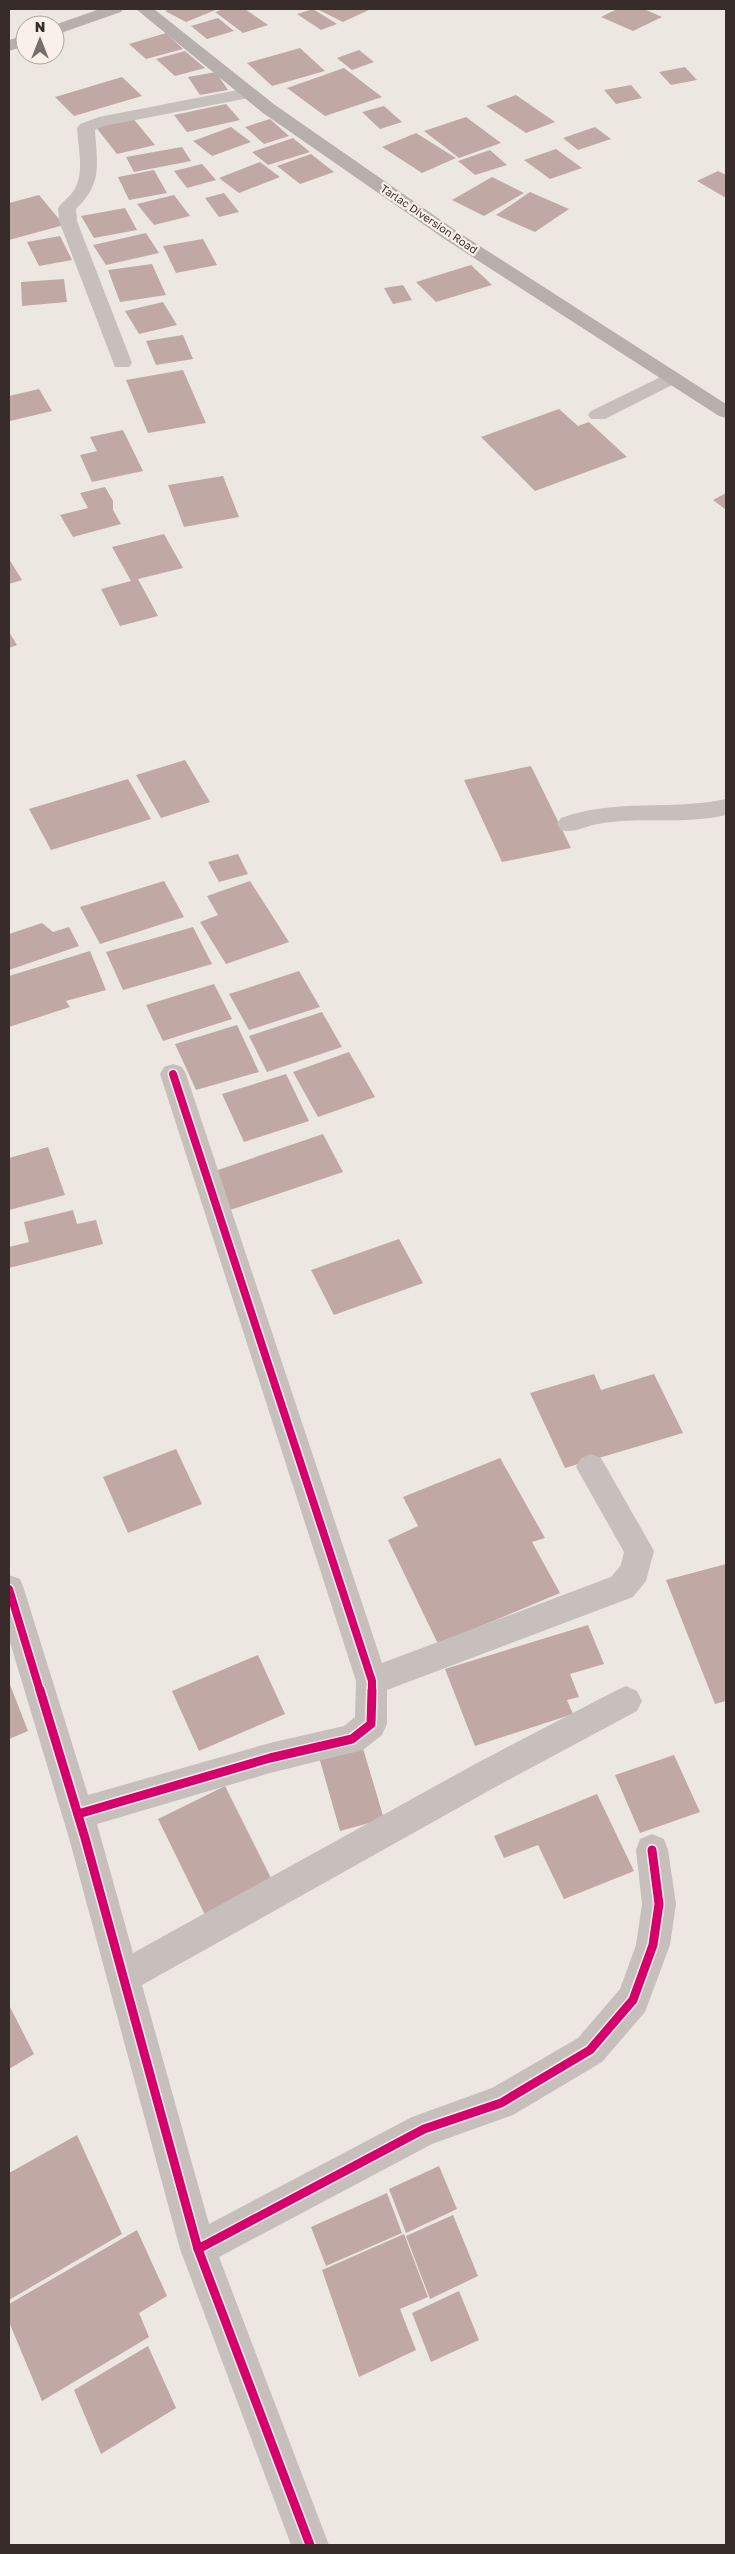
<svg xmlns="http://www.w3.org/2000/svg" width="735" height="2554" font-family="'Golos Text',sans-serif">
<rect width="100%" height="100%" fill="#ede7e2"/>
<!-- building -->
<g fill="#c0a9a4">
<path d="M170 9H218L186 22 165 11Z"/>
<path d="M224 9H245L268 25 243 33 215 12Z"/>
<path d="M313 9 337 24 321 30 297 14Z"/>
<path d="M317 9H371L343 22Z"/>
<path d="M617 9H644L662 17 633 31 601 17Z"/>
<path d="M218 18 234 31 207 39 191 26Z"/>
<path d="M166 33 183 49 146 59 129 44Z"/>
<path d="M300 48 325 71 272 86 247 63Z"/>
<path d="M359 50 374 62 352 70 337 58Z"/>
<path d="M185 51 205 68 175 76 156 59Z"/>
<path d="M685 67 697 80 671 85 659 72Z"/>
<path d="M344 68 382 97 325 116 287 88Z"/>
<path d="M216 72 228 90 200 95 188 77Z"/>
<path d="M122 77 142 96 74 116 55 97Z"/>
<path d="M631 85 642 98 616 104 604 90Z"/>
<path d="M516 95 555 122 526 133 486 106Z"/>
<path d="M226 104 240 120 187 132 174 115Z"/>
<path d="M384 106 402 122 380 129 362 112Z"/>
<path d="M132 117 155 145 117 154 95 126Z"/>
<path d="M466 117 501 143 459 158 424 131Z"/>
<path d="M270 119 289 136 264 144 245 127Z"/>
<path d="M231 127 251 142 212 156 193 141Z"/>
<path d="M595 127 611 139 578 150 563 138Z"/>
<path d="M416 133 456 158 422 173 382 147Z"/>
<path d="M293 138 310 152 268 165 252 152Z"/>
<path d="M182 147 191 161 134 172 126 157Z"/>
<path d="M556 149 582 168 550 179 524 160Z"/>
<path d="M490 150 507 165 475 175 458 161Z"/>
<path d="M311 154 334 172 300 184 277 166Z"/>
<path d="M260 162 280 177 239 193 219 178Z"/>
<path d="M202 164 216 180 187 188 174 171Z"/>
<path d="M154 170 167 193 129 200 118 177Z"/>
<path d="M718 171 726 175V198L697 181Z"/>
<path d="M492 177 524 193 484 216 452 200Z"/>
<path d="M530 192 569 209 535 232 496 215Z"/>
<path d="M224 193 239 212 219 217 205 198Z"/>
<path d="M39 195 64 225 9 240V203Z"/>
<path d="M174 195 190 216 154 225 137 204Z"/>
<path d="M125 208 137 230 94 238 81 216Z"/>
<path d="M146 233 159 253 106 265 93 245Z"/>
<path d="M60 236 72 260 39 266 27 242Z"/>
<path d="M203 239 217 265 176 273 163 246Z"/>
<path d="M152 264 166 295 120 302 108 270Z"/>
<path d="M471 265 492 285 436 302 416 282Z"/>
<path d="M64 279 67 302 22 306 21 282Z"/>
<path d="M403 285 412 300 393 304 384 288Z"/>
<path d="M163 302 177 325 139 334 125 311Z"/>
<path d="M183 335 193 359 156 365 146 341Z"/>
<path d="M183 370 206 423 148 433 126 380Z"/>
<path d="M39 389 52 411 10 421 9 396Z"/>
<path d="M559 409 578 426 589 422 627 457 535 491 481 437Z"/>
<path d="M123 430 143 471 92 482 80 455 97 451 90 437Z"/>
<path d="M223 476 239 517 184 527 168 485Z"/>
<path d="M105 487 113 501V510L121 524 73 537 60 515 88 508 80 493Z"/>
<path d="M726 493V510L713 500Z"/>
<path d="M164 534 183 568 138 579 158 616 120 626 101 589 131 581 112 547Z"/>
<path d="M9 559 22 580 9 584Z"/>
<path d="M9 632 17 645 9 648Z"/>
<path d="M185 760 210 802 161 818 136 775Z"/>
<path d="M531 766 571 848 502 862 464 780Z"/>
<path d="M128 779 151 819 51 850 29 809Z"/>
<path d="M238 854 248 874 219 882 208 862Z"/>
<path d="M164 881 184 917 100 944 80 907Z"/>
<path d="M250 881 289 942 226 964 200 922 218 915 207 896Z"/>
<path d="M42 923 53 932 69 927 79 946 9 970V934Z"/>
<path d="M193 927 212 964 123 990 106 952Z"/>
<path d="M90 951 106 990 66 1001 70 1007 9 1027V976Z"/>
<path d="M299 971 320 1007 249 1030 229 994Z"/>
<path d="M214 984 232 1019 163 1041 146 1005Z"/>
<path d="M322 1012 342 1047 267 1072 249 1036Z"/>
<path d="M237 1025 259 1072 196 1090 175 1044Z"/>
<path d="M349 1052 375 1097 318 1117 293 1072Z"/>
<path d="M286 1074 309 1121 244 1142 222 1094Z"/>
<path d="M323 1134 343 1172 230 1210 212 1172Z"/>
<path d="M48 1147 65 1195 9 1210V1158Z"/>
<path d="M73 1210 77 1224 96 1220 103 1244 9 1268V1247L29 1242 24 1222Z"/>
<path d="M399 1239 423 1283 334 1315 311 1270Z"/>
<path d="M594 1374 601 1390 654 1374 683 1433 565 1468 530 1393Z"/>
<path d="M176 1449 202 1504 128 1533 103 1477Z"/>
<path d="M500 1458 545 1538 532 1542 560 1593 438 1644 388 1540 418 1526 403 1497Z"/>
<path d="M726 1564V1701L715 1704 666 1580Z"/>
<path d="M588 1625 604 1664 570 1674 579 1697 567 1700 573 1714 475 1746 445 1669Z"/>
<path d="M258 1655 285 1714 199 1751 172 1691Z"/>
<path d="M9 1682 28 1731 9 1739Z"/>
<path d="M362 1745 384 1819 340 1831 319 1757Z"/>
<path d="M674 1755 700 1812 640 1833 615 1775Z"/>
<path d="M225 1786 276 1888 208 1921 158 1819Z"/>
<path d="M597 1794 634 1871 564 1899 538 1845 504 1858 494 1836Z"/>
<path d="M9 2005 34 2054 9 2069Z"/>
<path d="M77 2135 122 2234 9 2300V2173Z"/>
<path d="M439 2166 457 2209 406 2233 389 2189Z"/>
<path d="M387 2193 402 2233 326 2266 311 2227Z"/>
<path d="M453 2215 478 2276 430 2299 406 2236Z"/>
<path d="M137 2230 167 2296 139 2313 149 2337 42 2401 9 2322V2304Z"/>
<path d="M404 2234 428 2297 400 2309 416 2350 359 2377 322 2270Z"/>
<path d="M459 2291 479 2340 431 2362 412 2313Z"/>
<path d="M148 2346 176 2408 101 2454 74 2390Z"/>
</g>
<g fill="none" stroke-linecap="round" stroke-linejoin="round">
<!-- lane -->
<path fill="#c6bfbb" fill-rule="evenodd" d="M671 372 678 374 681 378 678 382 605 419H591L588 415 591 411Z"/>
<!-- street -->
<g fill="#c6bfbb" fill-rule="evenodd">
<path d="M248 88 254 89 256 93 254 97 104 126 95 130C97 164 103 183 76 209L77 221 132 363 129 367H115L59 221 58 208C63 201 70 197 74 190 85 172 78 148 77 128L80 124 99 117Z"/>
<path d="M726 799V815C684 825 641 816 598 824 585 826 574 834 561 830L557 824 561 818C616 798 670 811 726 799Z"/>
<path d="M173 1064 182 1067 186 1074 382 1663 611 1577 621 1565 624 1552 576 1467 581 1458 591 1454 601 1458 654 1551 646 1581 633 1597 387 1690V1724L382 1735 363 1750 270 1773 97 1824 133 1953 477 1763 615 1691 626 1686 637 1691 642 1701 637 1711 499 1785 142 1985 209 2224 412 2117 492 2088 578 2038 620 1989 636 1945 642 1904 636 1850 640 1839 652 1834 664 1839 668 1850 676 1904 670 1945 645 2012 602 2062 513 2115 432 2144 219 2257 329 2545H291L180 2249 69 1838 9 1639V1575L20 1579 24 1589 88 1795 270 1743 344 1726 355 1717 356 1681 160 1074 164 1067Z"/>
</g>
<!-- secondary -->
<g fill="#b7afab" fill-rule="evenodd">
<path d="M100 9H123L121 12 55 35 54 25Z"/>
<path d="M136 9H154L275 105 458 232 726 404V418L719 416 446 240 263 113Z"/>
<path d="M25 35V46L9 51V40Z"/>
</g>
<!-- cycleway-far1 casing -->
<g stroke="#f9f0ea" stroke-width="11">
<g id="cycleway-far1">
<path d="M173 1074 372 1681V1691"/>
<path d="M9 1589 40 1691"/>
</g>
</g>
<!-- cycleway casing -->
<g stroke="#f9f0ea" stroke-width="12">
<g id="cycleway">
<path d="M40 1690 85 1838 198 2249 310 2545"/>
<path d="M78 1814 270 1758 352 1739 371 1724 372 1690"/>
<path d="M198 2249 424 2129 501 2103 590 2050 633 2000 653 1945 659 1904 652 1850"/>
</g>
</g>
<!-- cycleway-far1 -->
<use href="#cycleway-far1" stroke="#d6006c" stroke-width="8"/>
<!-- cycleway -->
<use href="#cycleway" stroke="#d6006c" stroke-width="9"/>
</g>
<g text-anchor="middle" stroke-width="4.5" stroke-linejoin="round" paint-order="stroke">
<!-- far-street labels -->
<g font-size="11" fill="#372c29" stroke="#f9f0ea">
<text transform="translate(429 219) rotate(34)" y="4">Tarlac Diversion Road</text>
</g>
</g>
<!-- border -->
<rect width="735" height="2554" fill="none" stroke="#372c29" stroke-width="20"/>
<!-- north arrow -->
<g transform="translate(40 40)"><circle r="24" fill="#f9f0ea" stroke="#aba29d"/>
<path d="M0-4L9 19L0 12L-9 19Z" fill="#776d6a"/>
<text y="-8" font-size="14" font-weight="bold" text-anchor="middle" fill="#372c29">N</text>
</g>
</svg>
